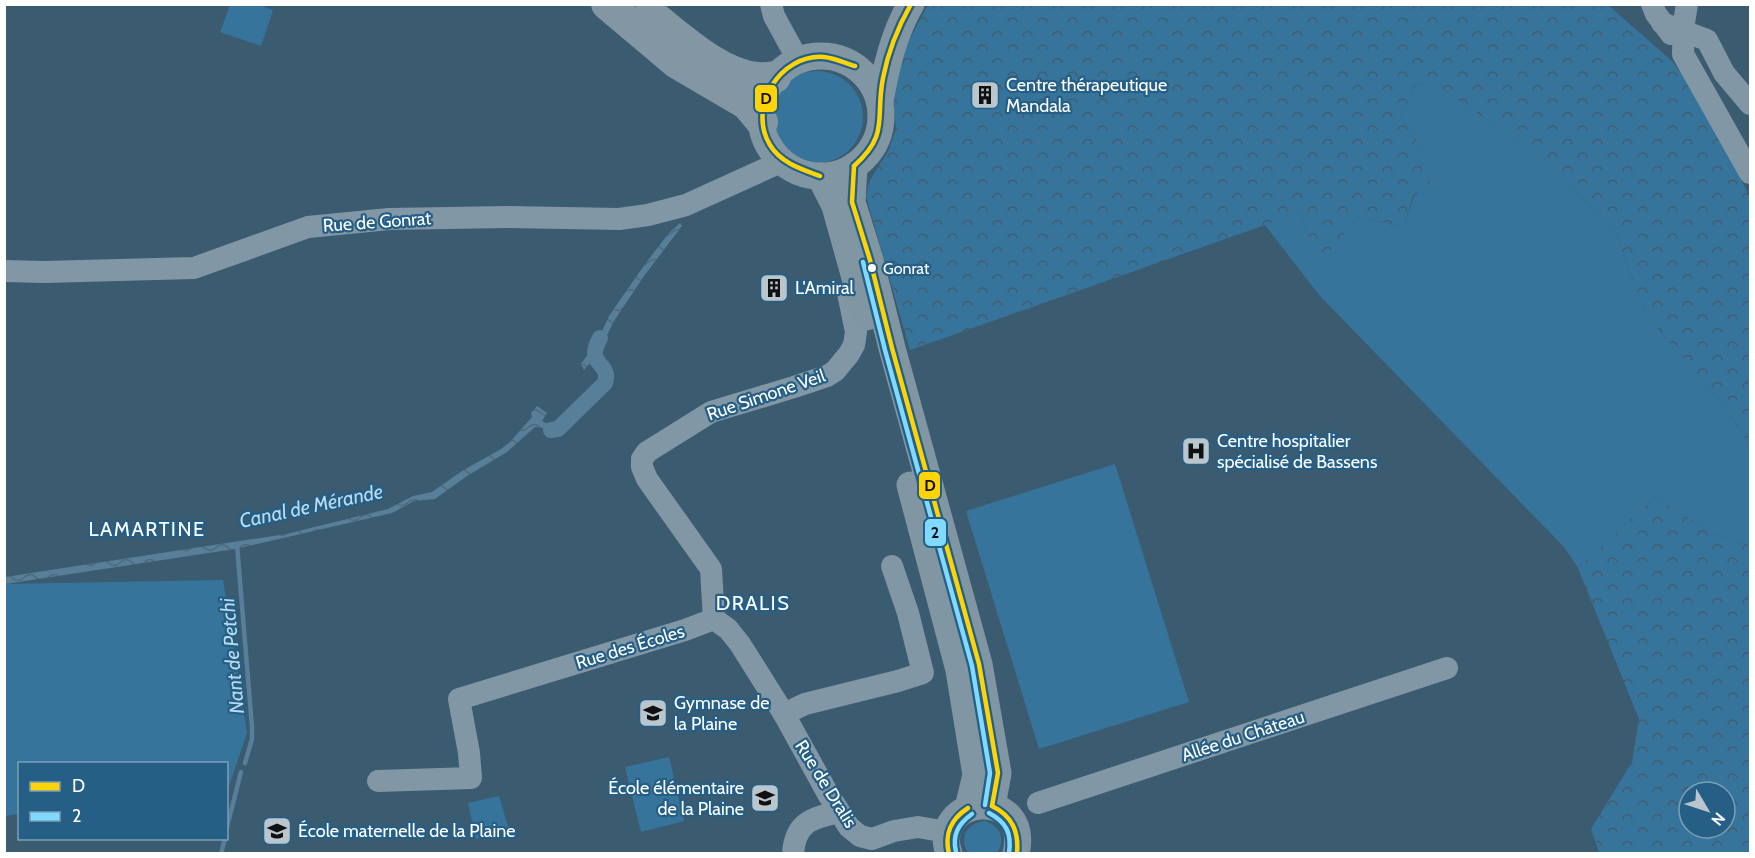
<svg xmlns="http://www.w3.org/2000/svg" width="1755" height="858" font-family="Cabin,sans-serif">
<defs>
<pattern id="forest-crowns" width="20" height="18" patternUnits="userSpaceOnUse" patternTransform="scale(1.5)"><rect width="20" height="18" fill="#37749b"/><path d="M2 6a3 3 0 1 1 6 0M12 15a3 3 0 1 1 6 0" fill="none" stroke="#445c6c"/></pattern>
<pattern id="water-waves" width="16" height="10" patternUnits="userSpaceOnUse" patternTransform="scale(1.5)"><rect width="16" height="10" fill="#577f99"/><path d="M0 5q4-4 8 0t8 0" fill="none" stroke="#526876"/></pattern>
</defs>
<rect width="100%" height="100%" fill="#3b5b70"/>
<!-- green -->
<g fill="#37749b">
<path d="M230 5H259L273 10 261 46 220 32Z"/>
<circle cx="817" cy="117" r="46"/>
<path d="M1431 81 1526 146 1614 228 1646 315 1719 400 1750 445V546L1711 533 1655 497 1578 568 1564 547 1320 296 1265 225 1300 210 1306 233 1358 217 1403 227 1428 158 1401 117 1414 86Z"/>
<path d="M1115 464 1189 702 1039 749 966 511Z"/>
<path d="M223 580 247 733 227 792 226 764H20L19 814 5 816 4 584Z"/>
<path d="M669 757 684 821 641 832 625 767Z"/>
<path d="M499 796 509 830 476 839 468 803Z"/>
<path d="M984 821C1000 825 1006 839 997 853H968C959 838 966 824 984 821Z"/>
</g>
<!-- forest -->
<g fill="url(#forest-crowns)" fill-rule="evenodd">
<path d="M928 5H1608L1672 61 1705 105 1750 198V445L1719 400 1646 315 1614 228 1526 146 1431 81 1414 86 1401 117 1428 158 1431 184 1413 197 1403 227 1358 217 1324 259 1306 233 1300 210 1265 225 910 350 866 196 870 180 889 150 896 129 891 73Z"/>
<path d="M1655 497 1711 533 1750 546V853H1599L1591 829 1632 762 1639 719 1578 568ZM1689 792H1725V828H1689Z"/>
</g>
<!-- water -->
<g fill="url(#water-waves)">
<path d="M680 223 682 226 644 276 614 321 598 354 584 370 581 364 597 342 609 316 643 267 668 234Z"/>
<path d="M537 406 547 413 542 421 556 428 568 415 570 417 559 432C547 433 544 427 535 427L507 452 467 476 435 499 414 501 392 513 235 549 5 584V577L286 534 388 509 413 496 432 492 462 471 501 449 510 442 532 417 531 413Z"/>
</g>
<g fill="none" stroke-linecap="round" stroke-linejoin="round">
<!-- stream -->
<g stroke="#577f99" stroke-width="4.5">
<path d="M237 545 252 727V739L245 763"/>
<path d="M226 831 241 772"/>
<path d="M221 854 225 838"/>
</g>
<!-- canal -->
<path stroke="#577f99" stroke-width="16" d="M551 430 558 429 605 383C612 362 584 366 600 338"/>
<!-- minor -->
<g stroke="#8297a5" stroke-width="22">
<path d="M771 4 774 16 798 60"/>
<path d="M1652 4 1656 14 1671 34"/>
<path d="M1687 4 1684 23 1683 54 1750 173"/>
<path d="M1662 23 1707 40 1724 73 1750 104"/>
<path d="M4 271 44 272 194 268 308 227 389 219 507 217 619 219 648 215 686 205 783 161"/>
<path d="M714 619 711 569 647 479 642 467V459L647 452 711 412 794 387 827 376 835 371 849 354 854 345 856 332 848 293"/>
<path d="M784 714 805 704 898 681 923 673 908 613 892 566"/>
<path d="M378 781 471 778 469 753 459 699 685 630 714 619 728 629 740 644 784 714 828 794 849 827 860 836 872 839 894 831 918 827 947 832"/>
<path d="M1038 803 1447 668"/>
<path d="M793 854C795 822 812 818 839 812"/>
</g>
<!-- major -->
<g stroke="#8196a3" stroke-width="27">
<circle cx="821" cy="116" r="60"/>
<path d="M880 101C886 68 893 35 911 4"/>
<path d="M854 166 852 202 870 260 892 348 979 664 998 773 992 806"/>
<path d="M820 176 835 206 866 317"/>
<path d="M910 485 959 670 976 775 968 808"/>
<path d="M949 854C929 795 1032 785 1016 854"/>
</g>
<!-- highway -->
<g stroke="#8296a4" stroke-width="32">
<path d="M607 4 677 63 747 104 762 122"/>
<path d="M650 14C680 37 718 74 757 78 763 79 769 78 775 77"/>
</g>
<!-- bus-1 casing -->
<g stroke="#255f86" stroke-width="9">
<g id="bus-1">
<path d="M854 166 852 202 870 260 892 348 979 664 998 773 992 806"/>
<path d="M854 166C890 134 875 118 883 78 888 52 898 27 911 4"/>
<path d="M820 176C801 169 781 163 770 145 747 107 780 54 824 57 834 58 845 63 855 66"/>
<path d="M992 806C1012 816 1019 831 1017 853"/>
<path d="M949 854C944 833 951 819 968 808"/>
</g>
</g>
<!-- bus-2 casing -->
<g stroke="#255f86" stroke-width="9">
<g id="bus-2">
<path d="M863 262 885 350 972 666 990 773 985 805"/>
<path d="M989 813C1006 822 1012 833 1009 853"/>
<path d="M956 852C952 835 958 824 972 814"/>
</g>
</g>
<!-- bus-1 -->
<use href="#bus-1" stroke="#ffd406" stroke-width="4.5"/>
<!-- bus-2 -->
<use href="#bus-2" stroke="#80daff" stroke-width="4.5"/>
</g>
<!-- icons -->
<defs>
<g id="building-square" transform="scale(1.5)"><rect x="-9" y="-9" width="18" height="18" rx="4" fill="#bac6cd" stroke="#255f86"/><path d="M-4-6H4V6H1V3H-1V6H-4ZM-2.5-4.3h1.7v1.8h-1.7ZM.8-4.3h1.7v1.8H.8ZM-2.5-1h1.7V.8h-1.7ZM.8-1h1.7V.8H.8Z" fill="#111"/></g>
<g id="hospital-square" transform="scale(1.5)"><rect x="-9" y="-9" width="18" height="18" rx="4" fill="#bac6cd" stroke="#255f86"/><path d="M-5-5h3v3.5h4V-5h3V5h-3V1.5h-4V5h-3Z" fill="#111"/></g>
<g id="school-square" transform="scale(1.5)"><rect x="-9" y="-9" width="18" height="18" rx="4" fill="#bac6cd" stroke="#255f86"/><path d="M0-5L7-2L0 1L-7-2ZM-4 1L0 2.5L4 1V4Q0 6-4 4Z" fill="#111"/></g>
</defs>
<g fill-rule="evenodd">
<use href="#building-square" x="985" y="95"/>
<use href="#building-square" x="774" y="288"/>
<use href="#hospital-square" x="1196" y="451"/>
<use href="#school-square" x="653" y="713"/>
<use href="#school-square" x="765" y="798"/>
<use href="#school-square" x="277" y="831"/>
</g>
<!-- markers -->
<circle fill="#fff" stroke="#255f86" stroke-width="2" cx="872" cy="268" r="5"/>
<g text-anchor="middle" stroke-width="4.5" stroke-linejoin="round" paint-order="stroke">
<!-- bus labels -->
<g font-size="16" fill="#fff" stroke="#255f86" text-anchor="start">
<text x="883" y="274">Gonrat</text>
</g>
<!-- poi labels -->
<g font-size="18" fill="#fff" stroke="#255f86" text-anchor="start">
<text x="1006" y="91">Centre thérapeutique<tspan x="1006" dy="21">Mandala</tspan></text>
<text x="795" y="294">L'Amiral</text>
<text x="1217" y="447">Centre hospitalier<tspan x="1217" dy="21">spécialisé de Bassens</tspan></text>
<text x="674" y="709">Gymnase de<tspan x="674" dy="21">la Plaine</tspan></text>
<text x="744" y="794" text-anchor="end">École élémentaire<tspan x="744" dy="21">de la Plaine</tspan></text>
<text x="298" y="837">École maternelle de la Plaine</text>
</g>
<!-- street labels -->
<g font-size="18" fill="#fff" stroke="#255f86">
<text transform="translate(377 222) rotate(-4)" y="6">Rue de Gonrat</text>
<text transform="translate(766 395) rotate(-19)" y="6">Rue Simone Veil</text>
<text transform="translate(630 647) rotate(-17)" y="6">Rue des Écoles</text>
<text transform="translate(1243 736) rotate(-18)" y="6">Allée du Château</text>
<text transform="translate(826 784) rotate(58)" y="6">Rue de Dralis</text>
</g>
<!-- water labels -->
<g font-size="20" font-style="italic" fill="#bbdcf0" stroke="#255f86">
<text transform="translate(311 506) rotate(-12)" y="7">Canal de Mérande</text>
<text transform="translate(232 656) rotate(-95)" y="7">Nant de Petchi</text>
</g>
<!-- neighbourhood labels -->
<g font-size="20" letter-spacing="1.5" fill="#fff" stroke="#255f86">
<text x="147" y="536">LAMARTINE</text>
<text x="753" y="610">DRALIS</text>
</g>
</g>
<g stroke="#255f86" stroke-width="2">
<rect x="754" y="84" width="24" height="29" rx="6" fill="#ffd406"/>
<rect x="918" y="471" width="23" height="29" rx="6" fill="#ffd406"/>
<rect x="924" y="518" width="23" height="29" rx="6" fill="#80daff"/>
</g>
<g font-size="16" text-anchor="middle" font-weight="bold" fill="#111">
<text x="766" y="104">D</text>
<text x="930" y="491">D</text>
<text x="935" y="538">2</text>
</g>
<!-- border -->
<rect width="1755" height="858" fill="none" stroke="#ffffff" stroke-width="12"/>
<!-- legend -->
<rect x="18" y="762" width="210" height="78" fill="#255f86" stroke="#7c9fb6" stroke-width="1.5"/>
<rect x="30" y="782" width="30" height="9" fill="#ffd406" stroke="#7c9fb6" stroke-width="1.5"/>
<text x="72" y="792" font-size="18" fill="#ffffff">D</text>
<rect x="30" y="812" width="30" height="9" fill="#80daff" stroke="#7c9fb6" stroke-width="1.5"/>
<text x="72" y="822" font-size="18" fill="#ffffff">2</text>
<!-- north arrow -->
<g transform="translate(1707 810) rotate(129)"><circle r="28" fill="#255f86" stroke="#7c9fb6" stroke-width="1.5"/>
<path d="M0-4.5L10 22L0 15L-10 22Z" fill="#bac6cd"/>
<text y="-9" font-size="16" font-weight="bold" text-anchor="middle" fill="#ffffff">N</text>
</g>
</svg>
